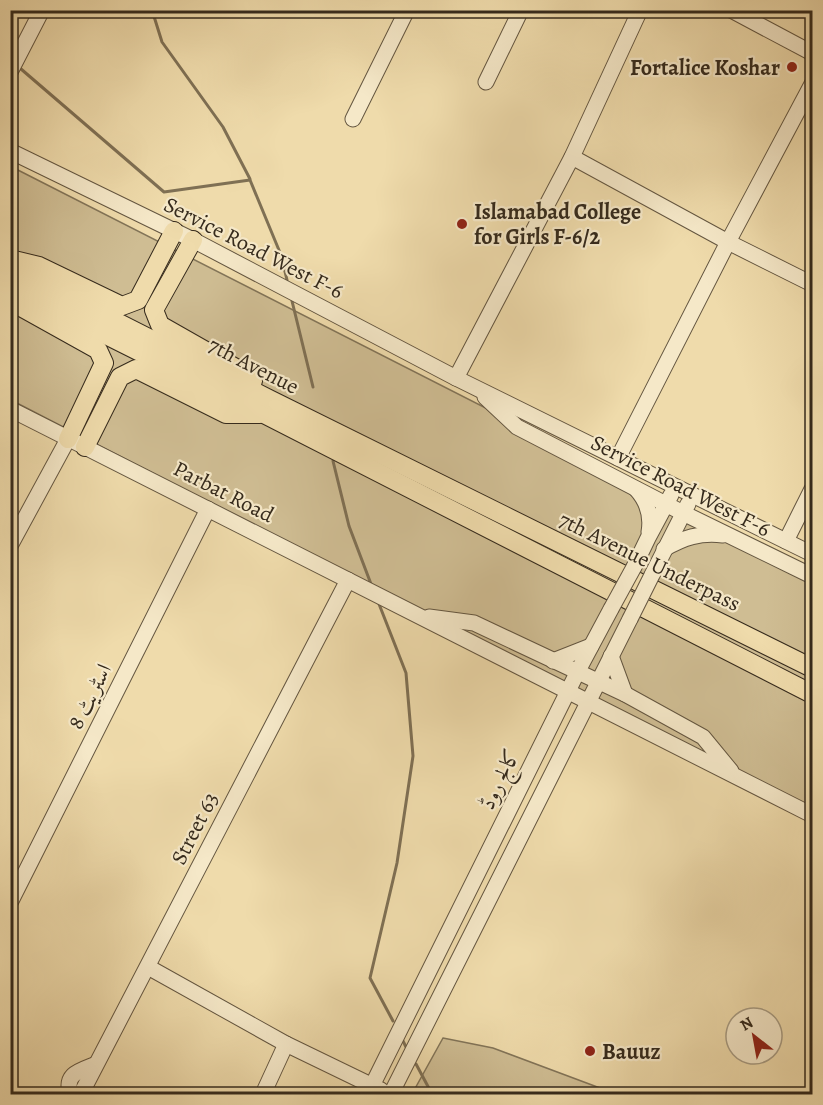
<svg xmlns="http://www.w3.org/2000/svg" width="823" height="1105" font-family="Alegreya,Amiri,serif">
<rect width="100%" height="100%" fill="#efdbab"/>
<filter id="stains"><feTurbulence type="fractalNoise" baseFrequency=".00333" numOctaves="4"/><feColorMatrix values="0 0 0 0 .2 0 0 0 0 .09 0 0 0 0 .02 0 0 0 .5 -.17"/></filter>
<radialGradient id="worn" r=".72"><stop offset=".6" stop-color="#630" stop-opacity="0"/><stop offset="1" stop-color="#630" stop-opacity=".3"/></radialGradient>
<!-- green -->
<g fill="#cfbd93" stroke="#827458" stroke-width="1.5">
<path d="M10 166 812 574V814L11 400Z"/>
<path d="M443 1038 493 1048 608 1091 607 1094H412Z"/>
</g>
<g fill="none" stroke-linecap="round" stroke-linejoin="round">
<!-- stream -->
<g stroke="#7f7054" stroke-width="3">
<path d="M152 10 162 42 223 127 250 179"/>
<path d="M21 69 164 192 250 180 281 255 287 280"/>
<path d="M292 301 313 387"/>
<path d="M333 461 349 526 371 584"/>
<path d="M379 604 406 673 413 756 397 863 370 978 393 1021"/>
<path d="M402 1039 406 1047"/>
<path d="M416 1064 432 1094"/>
</g>
<!-- minor casing -->
<g stroke="#645640" stroke-width="17">
<g id="minor">
<path d="M731 10 812 53"/>
<path d="M10 72 42 10"/>
<path d="M486 82 521 10"/>
<path d="M353 119 407 10"/>
<path d="M10 151 193 240 456 378 812 554"/>
<path d="M572 157 728 242 812 284"/>
<path d="M456 378 572 157 640 10"/>
<path d="M485 397 517 427 683 513 812 576"/>
<path d="M10 409 812 815"/>
<path d="M618 458 728 242 812 84"/>
<path d="M636 489C647 501 652 515 649 532"/>
<path d="M786 541 812 489"/>
<path d="M10 546 68 439"/>
<path d="M664 549C683 538 700 532 723 535"/>
<path d="M634 567 648 538 671 495"/>
<path d="M652 575 688 504"/>
<path d="M429 617 474 623 625 694 703 737 731 771"/>
<path d="M611 656 625 694"/>
<path d="M553 661 591 646"/>
<path d="M10 903 208 509"/>
<path d="M148 967 286 1044 381 1090"/>
<path d="M72 1094 70 1093C65 1074 79 1071 94 1065"/>
<path d="M79 1094H81L348 580"/>
<path d="M263 1094 286 1044"/>
<path d="M368 1094 580 667 611 609"/>
<path d="M391 1094 630 619"/>
</g>
</g>
<!-- major casing -->
<g stroke="#352a1c" stroke-width="20">
<g id="major">
<path d="M193 240 154 310 160 325 248 375 253 381"/>
<path d="M10 259 39 266 122 306 138 300 174 231"/>
<path d="M10 268 271 400 812 668"/>
<path d="M10 287 264 414 812 694"/>
<path d="M10 301 98 350 104 363 68 439"/>
<path d="M85 447 120 377 136 369 226 414H260"/>
</g>
</g>
<!-- minor -->
<use href="#minor" stroke="#f5e8c8" stroke-width="15"/>
<!-- major -->
<use href="#major" stroke="#efdbab" stroke-width="18"/>
<!-- minor-bridge casing -->
<g stroke="#645640" stroke-width="17" stroke-linecap="butt">
<g id="minor-bridge">
<path d="M611 609 634 567"/>
<path d="M630 619 652 575"/>
</g>
</g>
<!-- minor-bridge -->
<use href="#minor-bridge" stroke="#f5e8c8" stroke-width="15"/>
</g>
<!-- markers -->
<g fill="#8f2418" stroke="#f5e8c8" stroke-width="2">
<circle cx="792" cy="67" r="6"/>
<circle cx="462" cy="224" r="6"/>
<circle cx="590" cy="1051" r="6"/>
</g>
<g text-anchor="middle" stroke-width="4.5" stroke-linejoin="round" paint-order="stroke">
<!-- poi labels -->
<g font-size="22" font-weight="bold" fill="#352a1c" stroke="#f5e8c8" text-anchor="start">
<text x="780" y="75" text-anchor="end">Fortalice Koshar</text>
<text x="474" y="219">Islamabad College<tspan x="474" dy="25">for Girls F-6/2</tspan></text>
<text x="602" y="1059">Bauuz</text>
</g>
<!-- street labels -->
<g font-size="22" fill="#352a1c" stroke="#f5e8c8">
<text transform="translate(254 247) rotate(27)" y="8">Service Road West F-6</text>
<text transform="translate(254 365) rotate(27)" y="8">7th Avenue</text>
<text transform="translate(681 485) rotate(27)" y="8">Service Road West F-6</text>
<text transform="translate(224 491) rotate(27)" y="8">Parbat Road</text>
<text transform="translate(650 561) rotate(26)" y="8">7th Avenue Underpass</text>
<text transform="translate(89 696) rotate(-63)" y="8">اسٹریٹ 8</text>
<text transform="translate(499 779) rotate(-64)" y="8">کالج روڈ</text>
<text transform="translate(194 828) rotate(-63)" y="8">Street 63</text>
</g>
</g>
<!-- margin -->
<rect width="823" height="1105" fill="none" stroke="#efdbab" stroke-width="36"/>
<rect x="12" y="12" width="799" height="1081" fill="none" stroke="#352a1c" stroke-width="3"/>
<rect x="18" y="18" width="787" height="1069" fill="none" stroke="#352a1c" stroke-width="1.5"/>
<!-- north arrow -->
<g transform="translate(754 1036) rotate(329)"><circle r="28" fill="#f5e8c8" stroke="#a89c83" stroke-width="1.5"/>
<path d="M0-4.5L10 22L0 15L-10 22Z" fill="#8f2418"/>
<text y="-9" font-size="16" font-weight="bold" text-anchor="middle" fill="#352a1c">N</text>
</g>
<rect width="100%" height="100%" filter="url(#stains)"/>
<rect width="100%" height="100%" fill="url(#worn)"/>
</svg>
